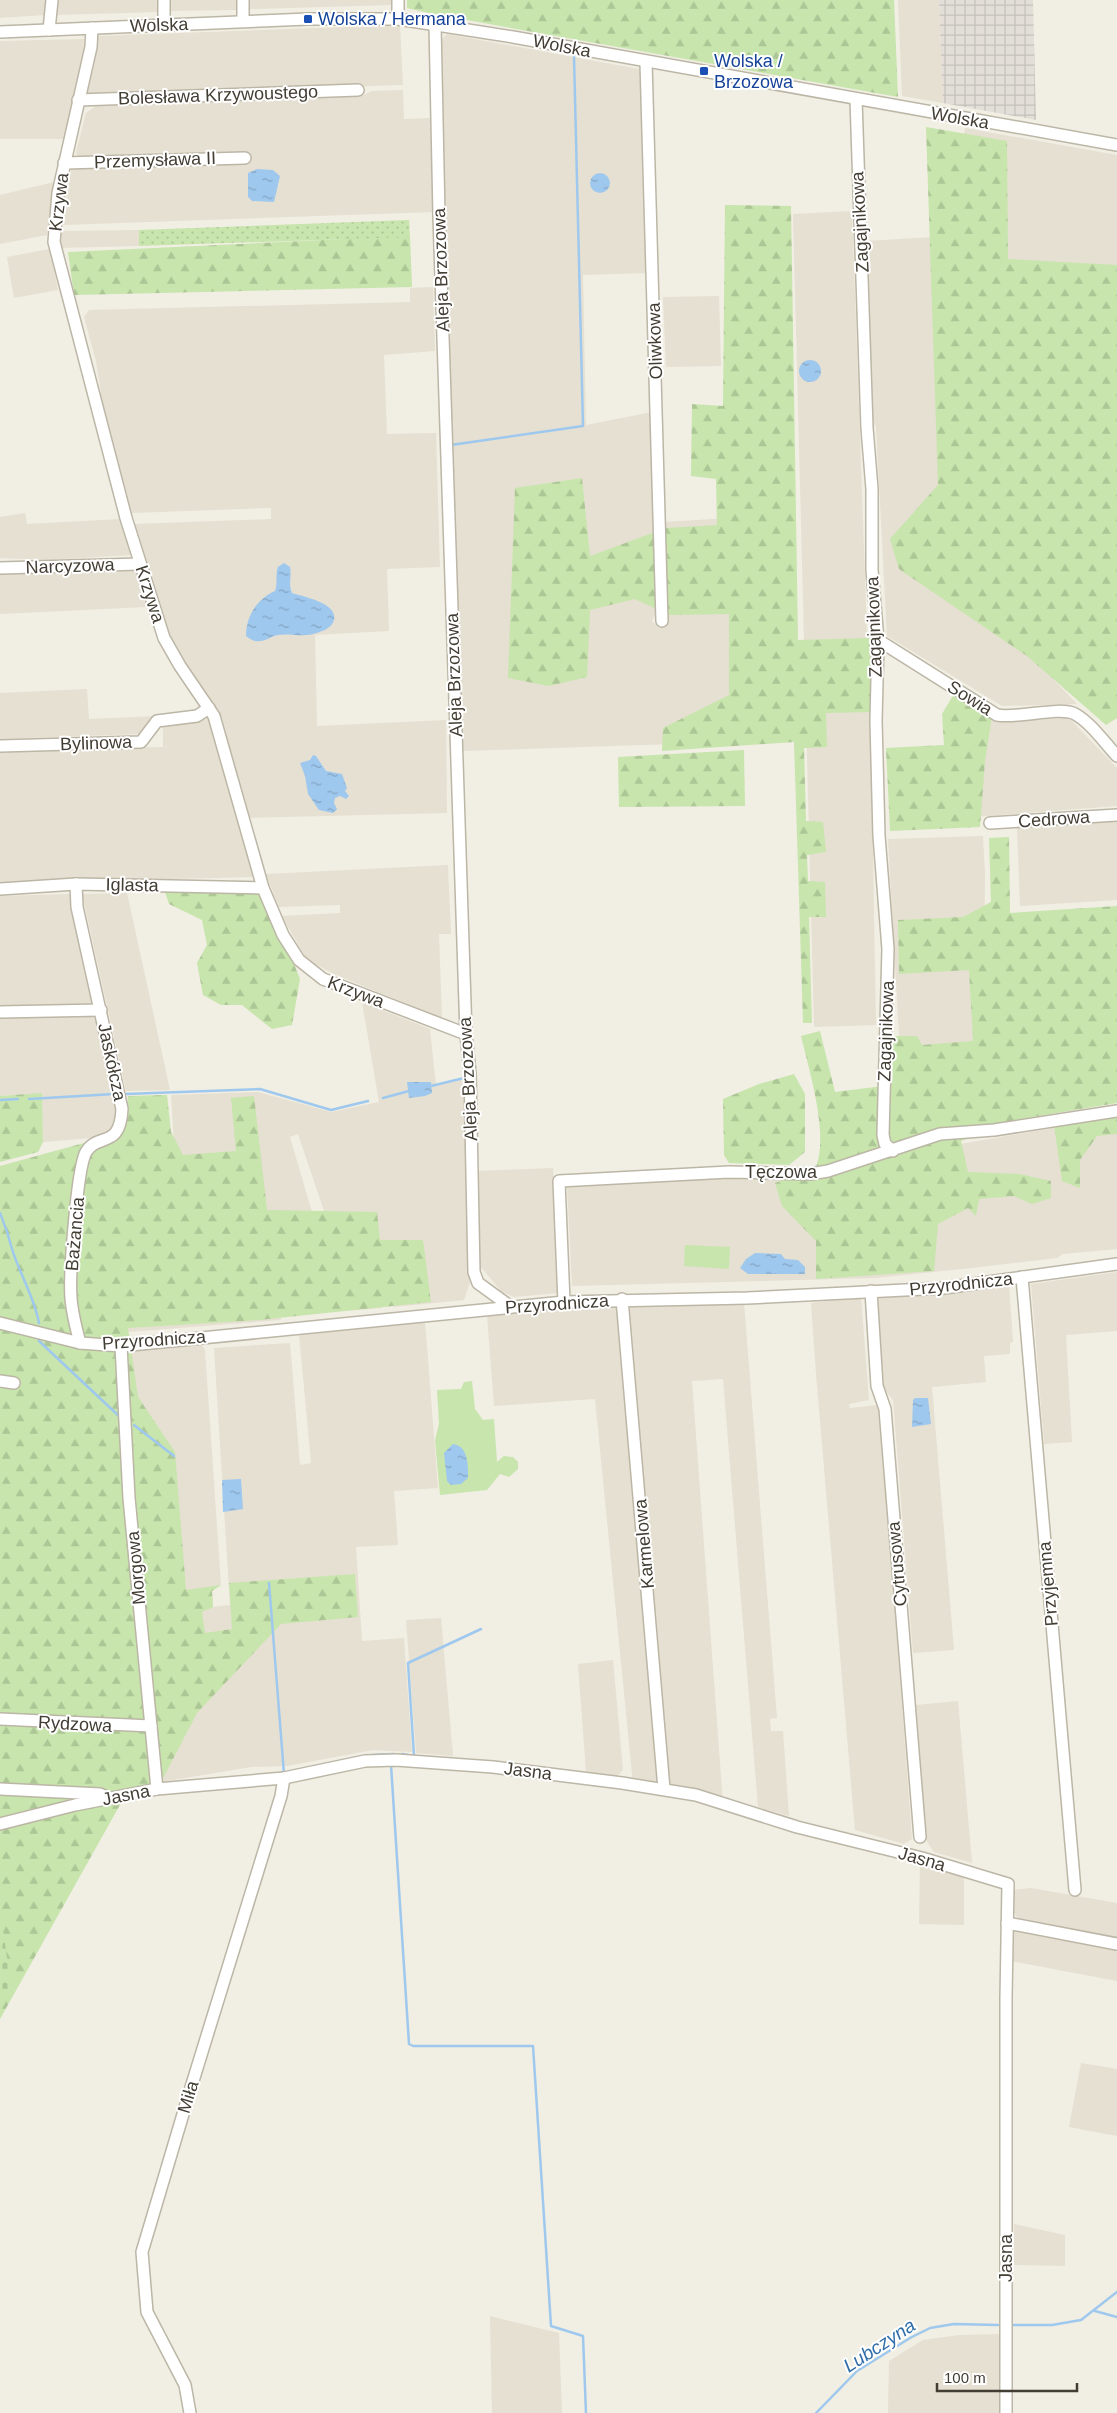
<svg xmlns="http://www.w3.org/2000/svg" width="1117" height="2413" font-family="Arial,sans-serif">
<defs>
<pattern id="industrial-grid" width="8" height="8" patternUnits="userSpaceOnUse" patternTransform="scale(1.25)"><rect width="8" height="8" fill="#e3dfd8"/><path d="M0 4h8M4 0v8" fill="none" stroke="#c4c0ba"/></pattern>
<pattern id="forest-firs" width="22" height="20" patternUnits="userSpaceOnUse" patternTransform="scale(1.25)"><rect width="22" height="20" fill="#c7e5ac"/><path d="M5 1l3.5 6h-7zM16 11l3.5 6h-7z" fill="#acc695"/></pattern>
<pattern id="cemetery-stones" width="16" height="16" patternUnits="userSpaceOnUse" patternTransform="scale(1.25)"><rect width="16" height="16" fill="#c7e5ac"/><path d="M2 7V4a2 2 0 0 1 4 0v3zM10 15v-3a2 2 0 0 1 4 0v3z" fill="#acc695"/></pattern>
<pattern id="garden-dots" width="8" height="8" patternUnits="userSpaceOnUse" patternTransform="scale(1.25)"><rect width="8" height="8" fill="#c7e5ac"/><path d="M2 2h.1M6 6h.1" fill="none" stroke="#acc695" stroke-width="1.8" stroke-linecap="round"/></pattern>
<pattern id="water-ripples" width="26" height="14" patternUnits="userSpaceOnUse" patternTransform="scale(1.25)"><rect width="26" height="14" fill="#9fc8ee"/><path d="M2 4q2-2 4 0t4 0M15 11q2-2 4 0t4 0" fill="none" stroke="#83a4c2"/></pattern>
</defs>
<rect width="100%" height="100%" fill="#f1eee3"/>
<!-- residential -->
<g fill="#e5e0d1">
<path d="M0 0H48L45 15 0 18Z"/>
<path d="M56 0H160V12L53 15Z"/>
<path d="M167 0H237V10L167 11Z"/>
<path d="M250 0H391V5L250 9Z"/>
<path d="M898 0H939L943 103 902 96Z"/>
<path d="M400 25 403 85 87 94 95 62 97 36Z"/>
<path d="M447 34 639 69 643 75 648 273 583 275 586 425 652 412 659 605 652 621 659 628 668 623 665 614 664 522 729 518 733 742 461 751 439 42Z"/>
<path d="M84 39 83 54 64 139H0V41Z"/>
<path d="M403 90 404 119 430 118 434 212 63 225 65 196 72 167 249 160V153L78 159 76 152 86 113 100 103 364 95 372 91Z"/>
<path d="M965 128 1117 155V282L1024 648 1077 704 1002 706 887 636 876 427 871 417 865 241 952 236Z"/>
<path d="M54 182 47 235 0 244V195Z"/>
<path d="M852 211 871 748 876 1025 814 1027 793 214Z"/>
<path d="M139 230V246L59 248V231Z"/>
<path d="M50 249 58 290 14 298 7 257Z"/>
<path d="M433 287 435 351 384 355 387 434 436 433 440 567 387 569 389 631 315 635 317 726 446 720 447 813 249 818 222 718 174 651 135 524 271 519V508L132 513 102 400 96 361 84 317 89 310 410 302V288Z"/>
<path d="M719 296 721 366 666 367 663 297Z"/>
<path d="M25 513 27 524 121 519 132 555 43 560 0 558V517Z"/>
<path d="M136 571 147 607 0 614V573Z"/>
<path d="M87 689 89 719 156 716 140 734 0 739V693Z"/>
<path d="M957 699 998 722 1065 718 1072 721 1117 768V806L961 818Z"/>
<path d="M208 719 254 877 0 883V751L163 747V724Z"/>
<path d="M1117 821V900L1020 906 1017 828Z"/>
<path d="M983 836 985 874 983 1044 900 1053 888 839Z"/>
<path d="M448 865 451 934H439L442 1018 336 975 307 960 282 916 340 913V905L279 907 266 874Z"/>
<path d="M127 893 170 1090 126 1091 82 894Z"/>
<path d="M71 894 93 1004 0 1006V896Z"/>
<path d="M362 1002 430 1029 436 1086 465 1079 470 1282 464 1300 394 1307 354 1241 324 1211 298 1134 290 1137 314 1219 345 1247 382 1308 292 1315 262 1232 281 1320 101 1334 174 1142 171 1095 258 1092 331 1112 379 1102Z"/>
<path d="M97 1013 118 1116 113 1128 104 1137 43 1142 42 1094 0 1096V1016Z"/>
<path d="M1117 1117V1249L1063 1254 1057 1258 972 1268 875 1278 572 1286 567 1185 700 1175 769 1177Z"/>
<path d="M553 1168 560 1293 514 1297 501 1291 480 1266 478 1171Z"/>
<path d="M1117 1272V1331L1066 1335 1072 1442 1044 1444 1031 1284Z"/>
<path d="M1009 1285 1013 1342 1010 1343V1354L984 1356 986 1382 932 1387 954 1650 913 1653 893 1400 884 1389 876 1302 882 1296 924 1294Z"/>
<path d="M861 1297 869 1400 849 1404 850 1408 878 1405 880 1414 912 1839 904 1844 855 1830 816 1374 811 1303Z"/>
<path d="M744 1303 777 1718 770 1719 771 1731H783L789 1816 758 1807 723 1379 692 1381 723 1804 633 1784 595 1399 494 1406 487 1315 578 1307 616 1306 624 1395 642 1474 629 1306Z"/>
<path d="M425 1321 438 1488 394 1491 398 1545 356 1547 362 1641 404 1638 412 1752 373 1750 287 1766 251 1767 161 1782 129 1355 137 1348 202 1345 205 1350 221 1585 212 1591 213 1607 230 1605 214 1348 290 1343 300 1465 311 1463 299 1334Z"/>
<path d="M441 1618 453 1756 416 1753 406 1620Z"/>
<path d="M613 1660 623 1770 616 1777 586 1772 578 1664Z"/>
<path d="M958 1701 972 1863 934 1852 926 1840 916 1705Z"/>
<path d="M920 1861 964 1877V1925L919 1924Z"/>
<path d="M1031 1888 1117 1903V1938L1018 1918 1012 1910V1890Z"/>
<path d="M1017 1930 1117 1949V1981L1010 1961 1011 1936Z"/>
<path d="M1081 2063 1117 2069V2136L1069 2127Z"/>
<path d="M1014 2224 1065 2235V2266L1014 2265Z"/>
<path d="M490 2316 559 2333 562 2413H492Z"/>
<path d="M1002 2334V2413H888L889 2361 923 2340 959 2335Z"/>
</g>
<!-- industrial -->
<path fill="url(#industrial-grid)" d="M939 0H1033L1036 120 943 103Z"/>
<!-- green -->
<g fill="#c7e5ac">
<path d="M685 1245 730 1247 729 1269 684 1266Z"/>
<path d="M472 1381 475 1409 483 1420 494 1419 497 1462 504 1456 513 1457 518 1462V1469L509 1477 500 1474 487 1490 440 1495 435 1440 439 1424 437 1390 461 1389 464 1382Z"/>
</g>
<!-- forest -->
<g fill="url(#forest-firs)">
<path d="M407 0H894L898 97 433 14 407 8Z"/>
<path d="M926 127 1007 141 1008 259 1117 265V718L1106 725 1027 656 899 569 890 539 938 485Z"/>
<path d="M725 205 791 206 798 640 870 638 872 712 826 713 827 747 804 748 806 821 823 822 826 852 807 855 808 881 825 882 826 917H809L812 1023H803L794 742 662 751 663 728 729 695V614L669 615 635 599 590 610 587 677 549 686 508 678 515 488 582 478 590 556 666 528 717 525 716 479 691 476 692 404 723 406Z"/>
<path d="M410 236 412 287 74 295 68 252Z"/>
<path d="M954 694 992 716 985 761 980 827 890 831 886 748 944 745 942 714Z"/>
<path d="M744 750 745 806 619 807 618 757Z"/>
<path d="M1009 837 1010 913 1117 906V1103L1015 1120 961 1141 968 1172 1019 1174 1051 1181V1198L1032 1204 1014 1196 979 1199 976 1216 968 1208 938 1224 934 1271 816 1279V1241L782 1206 775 1183 815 1169C830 1137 809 1070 801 1036L820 1031 835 1092 891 1085 893 1036H917L922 1045 973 1041 969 970 899 974 898 920 963 917 991 902 989 838Z"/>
<path d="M165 892 266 894 300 979 292 1025 272 1029 242 1005H221L203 995 197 963 207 945 202 920 169 904Z"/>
<path d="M794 1074 805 1094V1152L789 1165 729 1163 724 1155 723 1099 759 1084Z"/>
<path d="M42 1093 43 1142 38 1152 0 1162V1096Z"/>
<path d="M167 1095 171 1132 183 1155 236 1151 231 1098 254 1096 267 1210 377 1212 380 1240H423L431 1302 259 1320 128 1328 138 1397 175 1452 186 1590 221 1585 212 1591 213 1607 202 1612 205 1633 232 1629 229 1583 355 1574 358 1617 281 1624 197 1713 161 1782 121 1803 0 2019V1166L124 1132 128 1096Z"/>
<path d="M1117 1115V1134L1097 1136 1080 1160V1188L1062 1181 1054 1125Z"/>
</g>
<!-- cemetery -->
<path fill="url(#cemetery-stones)" d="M3 1930 12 1991 0 1994V1931Z"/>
<!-- garden -->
<path fill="url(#garden-dots)" d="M409 220 410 237 139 246V230Z"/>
<!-- water -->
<g fill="url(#water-ripples)">
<path d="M257 169 273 170 280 176 274 202 252 201 248 197V173Z"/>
<circle cx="600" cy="183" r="10"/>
<circle cx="810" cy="371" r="11"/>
<path d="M284 563 290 567C292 577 288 584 292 593 304 597 338 603 334 620 332 629 320 632 313 634 302 637 289 633 278 635 272 636 266 641 260 641 254 642 250 639 246 636 246 616 257 599 275 591 278 583 275 575 278 567Z"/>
<path d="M313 755 316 756 326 771 342 774 347 788 345 791 349 796 346 799 340 796 335 798 334 803 337 809 333 813 319 810 308 794 305 776 300 763 310 760Z"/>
<path d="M407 1082H431L432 1093 425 1096 409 1098Z"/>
<path d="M755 1253 781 1254 785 1259 798 1260 805 1267V1274H748L740 1268 746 1259Z"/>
<path d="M915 1398H928L931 1424 912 1427 913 1400Z"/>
<path d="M453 1444C468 1446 468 1464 468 1478L461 1484 451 1485 447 1481 444 1453Z"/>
<path d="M241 1479 243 1509 223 1512 222 1480Z"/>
</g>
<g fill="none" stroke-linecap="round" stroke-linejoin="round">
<!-- stream -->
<g stroke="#9fc8ee" stroke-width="2.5">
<path d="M451 445 583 426 574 57"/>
<path d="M431 1086 464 1078"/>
<path d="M126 1094 260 1089 331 1110 368 1101"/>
<path d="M383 1098 409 1091"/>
<path d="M29 1099 114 1094"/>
<path d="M0 1100 18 1099"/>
<path d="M0 1213C5 1225 9 1237 12 1249 20 1275 34 1296 39 1323"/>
<path d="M38 1336 39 1341 121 1418"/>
<path d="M134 1425 174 1456"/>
<path d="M269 1583 284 1774"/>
<path d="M402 1754 414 1756 408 1663 481 1629"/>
<path d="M373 1755 394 1754"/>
<path d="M391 1765 409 2044 413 2046H533L551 2326 583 2336 586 2413"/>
<path d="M1095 2311 1117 2317"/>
<path d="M1013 2325H1052L1081 2320 1117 2292"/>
<path d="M816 2413 857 2371 910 2338 930 2328 954 2324 998 2325"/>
</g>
<!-- minor casing -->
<g stroke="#bcb6a6" stroke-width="14">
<g id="minor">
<path d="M243 0V21"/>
<path d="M398 0V19"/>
<path d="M435 24 439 216 466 1034 470 1073 474 1272 478 1283 511 1307"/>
<path d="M164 25V0"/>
<path d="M92 28 91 47 58 193 54 242 126 518 164 638 180 666 214 716 263 888 283 935 299 960 323 979 466 1034"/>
<path d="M49 30 52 0"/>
<path d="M0 32 308 19H398L513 37 1117 145"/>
<path d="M646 62 662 621"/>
<path d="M856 99 867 428 872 489V570L878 640 876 721 879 836 888 949 883 1135 885 1144 893 1151"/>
<path d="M78 100 358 90"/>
<path d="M64 163 245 158"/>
<path d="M0 568 140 564"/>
<path d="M878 640 997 715C1018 719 1059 706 1075 714 1091 723 1104 742 1117 756"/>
<path d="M0 746 141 742 157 721 197 716 209 708"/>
<path d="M990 823 1117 815"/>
<path d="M76 884 77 907 122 1109C120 1150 98 1132 86 1152 77 1168 69 1276 71 1298 72 1313 76 1328 80 1343"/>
<path d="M0 889 76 884 263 888"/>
<path d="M0 1012 101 1010"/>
<path d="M1022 1277 1075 1890"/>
<path d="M871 1291 877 1386 885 1409 920 1837"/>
<path d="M622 1299 664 1789"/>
<path d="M564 1302 559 1181 729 1172 810 1174 828 1171 940 1134 994 1130 1117 1111"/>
<path d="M0 1323 80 1343 121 1346 564 1302 747 1298 944 1288 1117 1264"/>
<path d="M121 1346 129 1498 157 1789"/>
<path d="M0 1381 14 1383"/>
<path d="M0 1719 151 1726"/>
<path d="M0 1789 100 1794 107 1797"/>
<path d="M0 1824 75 1805 157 1789 284 1778 365 1761 396 1760 493 1767 622 1783 696 1795 797 1827 922 1858 1008 1884 1006 1998V2413"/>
<path d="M1007 1923 1117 1944"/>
<path d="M190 2413 185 2385 147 2312 142 2252 189 2094 281 1796 284 1778"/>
</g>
</g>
<!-- minor -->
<use href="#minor" stroke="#fff" stroke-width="11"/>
</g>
<!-- markers -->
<g fill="#1a4fb4" stroke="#fff" stroke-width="2">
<rect x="303" y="14" width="10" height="10" rx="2.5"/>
<rect x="699" y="66" width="10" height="10" rx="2.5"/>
</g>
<g text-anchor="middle" stroke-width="4" stroke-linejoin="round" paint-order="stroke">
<!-- transit labels -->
<g font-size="18" fill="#164399" stroke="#fff" text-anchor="start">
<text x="318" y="25">Wolska / Hermana</text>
<text x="714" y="67">Wolska /<tspan x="714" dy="21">Brzozowa</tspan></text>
</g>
<!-- street labels -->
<g font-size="18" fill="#433e34" stroke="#fff">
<text transform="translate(159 25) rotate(-2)" y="6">Wolska</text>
<text transform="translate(562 46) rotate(11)" y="6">Wolska</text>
<text transform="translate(218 95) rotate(-2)" y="6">Bolesława Krzywoustego</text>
<text transform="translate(960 118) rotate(10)" y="6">Wolska</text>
<text transform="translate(155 160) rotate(-2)" y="6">Przemysława II</text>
<text transform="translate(59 202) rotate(-83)" y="6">Krzywa</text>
<text transform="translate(860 222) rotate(-93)" y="6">Zagajnikowa</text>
<text transform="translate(441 270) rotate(-92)" y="6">Aleja Brzozowa</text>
<text transform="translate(655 341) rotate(-92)" y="6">Oliwkowa</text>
<text transform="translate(70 566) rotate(-2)" y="6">Narcyzowa</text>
<text transform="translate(150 594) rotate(72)" y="6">Krzywa</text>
<text transform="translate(874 627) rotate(-92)" y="6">Zagajnikowa</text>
<text transform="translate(454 675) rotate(-92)" y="6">Aleja Brzozowa</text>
<text transform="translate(970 698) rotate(32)" y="6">Sowia</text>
<text transform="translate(96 743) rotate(-2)" y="6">Bylinowa</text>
<text transform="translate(1054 819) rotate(-4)" y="6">Cedrowa</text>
<text transform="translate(132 885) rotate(1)" y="6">Iglasta</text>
<text transform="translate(356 992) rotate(21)" y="6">Krzywa</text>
<text transform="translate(886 1031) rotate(-88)" y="6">Zagajnikowa</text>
<text transform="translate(112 1062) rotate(78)" y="6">Jaskółcza</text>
<text transform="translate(468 1079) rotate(-93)" y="6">Aleja Brzozowa</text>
<text x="781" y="1178">Tęczowa</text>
<text transform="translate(75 1234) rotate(-85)" y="6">Bażancia</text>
<text transform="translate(961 1284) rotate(-6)" y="6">Przyrodnicza</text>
<text transform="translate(557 1304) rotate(-4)" y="6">Przyrodnicza</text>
<text transform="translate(154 1340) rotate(-4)" y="6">Przyrodnicza</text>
<text transform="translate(644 1544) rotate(-95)" y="6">Karmelowa</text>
<text transform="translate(897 1564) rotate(-95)" y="6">Cytrusowa</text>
<text transform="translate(136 1568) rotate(-95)" y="6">Morgowa</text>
<text transform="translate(1048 1584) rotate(-95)" y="6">Przyjemna</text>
<text transform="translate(75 1724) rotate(3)" y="6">Rydzowa</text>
<text transform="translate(528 1771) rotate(7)" y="6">Jasna</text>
<text transform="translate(126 1795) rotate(-11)" y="6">Jasna</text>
<text transform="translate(922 1859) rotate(16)" y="6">Jasna</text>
<text transform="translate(188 2097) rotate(-73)" y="6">Miła</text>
<text transform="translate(1006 2258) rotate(-90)" y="6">Jasna</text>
</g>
<!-- water labels -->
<g font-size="19" font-style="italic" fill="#306eab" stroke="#fff">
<text transform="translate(879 2345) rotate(-33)" y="7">Lubczyna</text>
</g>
</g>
<!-- scale -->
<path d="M937 2383v8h140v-8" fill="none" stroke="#433e34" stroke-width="2.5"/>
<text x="944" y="2383" font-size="15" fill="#433e34" stroke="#ffffff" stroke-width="4" paint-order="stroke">100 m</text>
</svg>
